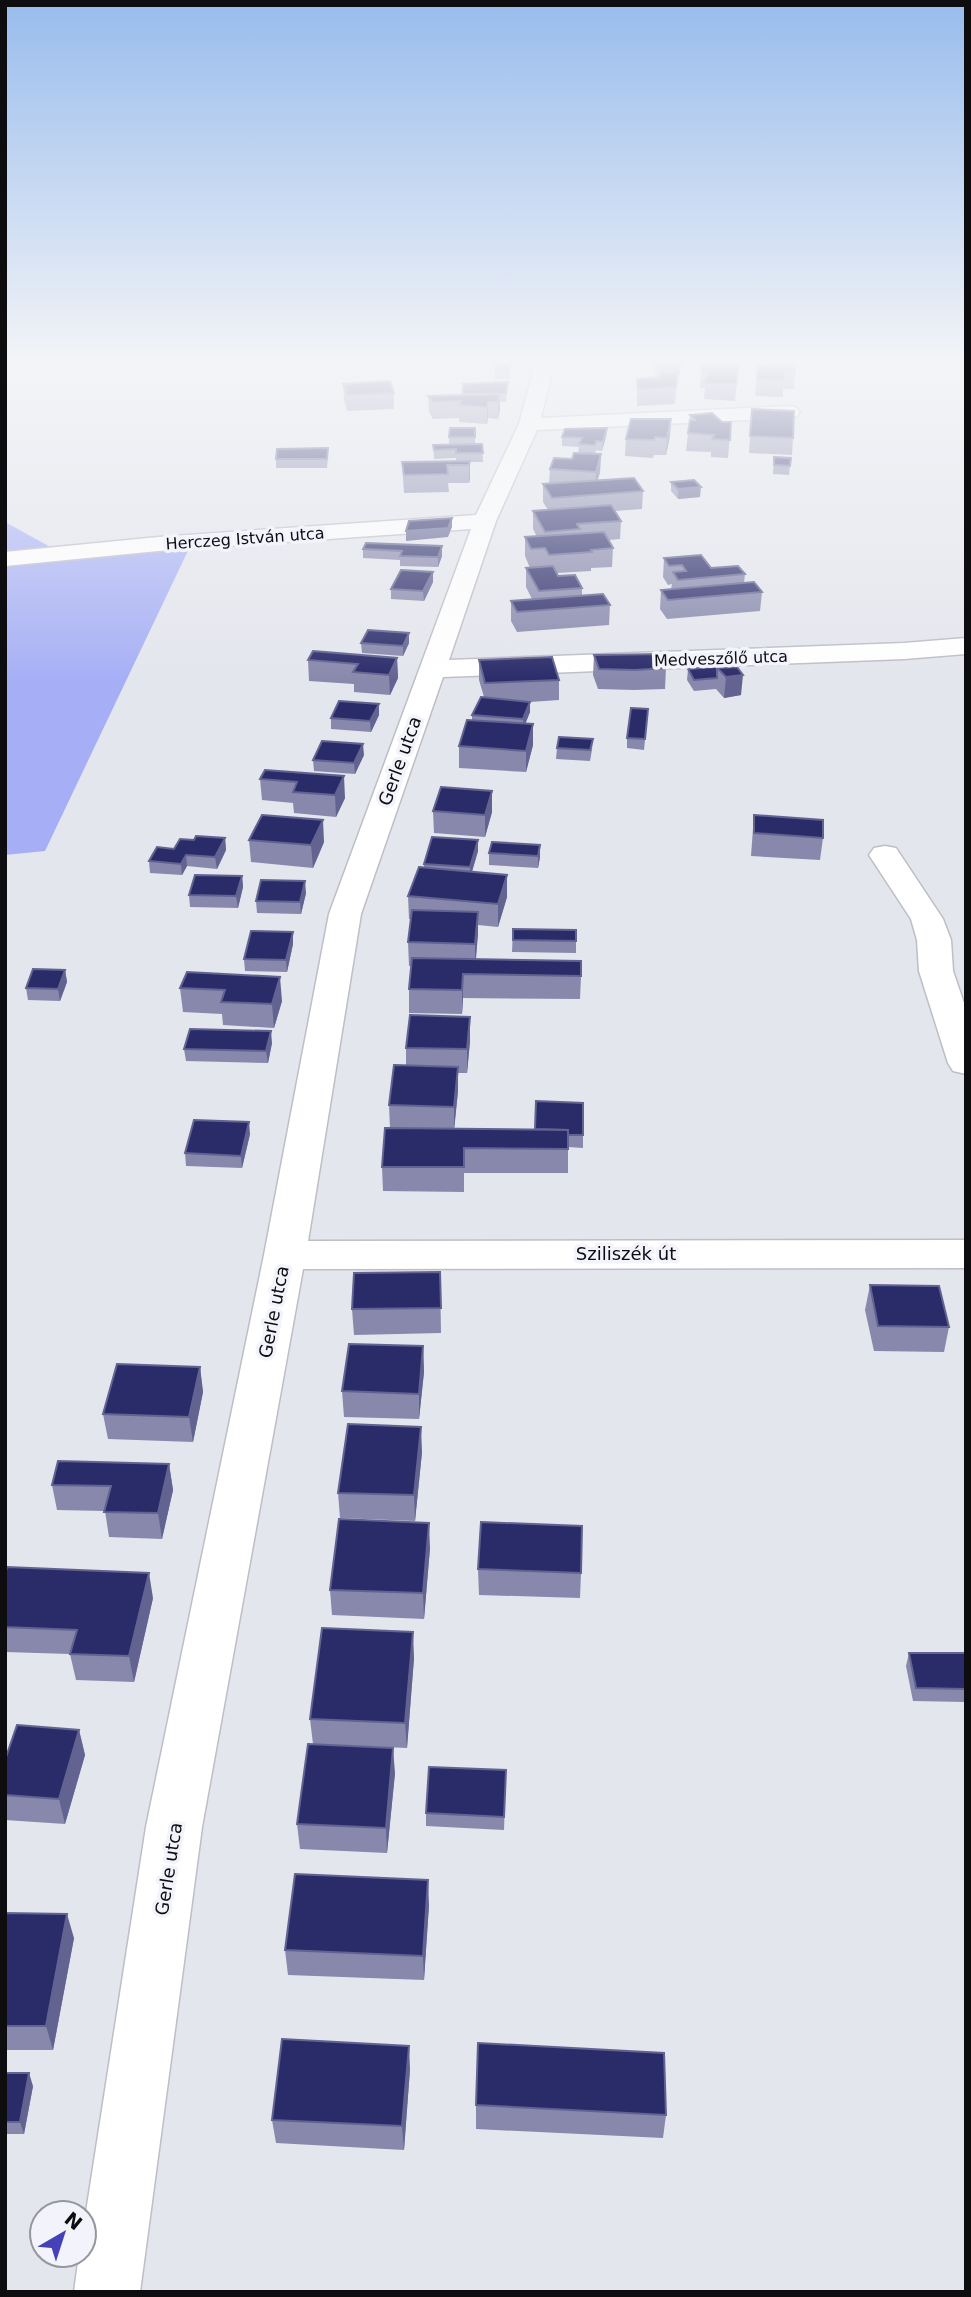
<svg xmlns="http://www.w3.org/2000/svg" width="971" height="2297" font-family="'DejaVu Sans',sans-serif">
<rect width="100%" height="100%" fill="#e4e6ed"/>
<!-- green -->
<path fill="#a6aff5" d="M5 522 54 549 195 536 45 851 5 855Z"/>
<g fill="none" stroke-linecap="round" stroke-linejoin="round">
<!-- street casing -->
<g stroke="#bdbec6" stroke-width="3">
<g id="street">
<path d="M536 361H554L541 418 790 406 797 408 800 412 797 416 790 418 537 430 496 521 449 660 904 643 966 638V654L904 659 443 677 361 914 308 1241 966 1240V1268L303 1269 202 1827 140 2292H74L79 2255H84V2225L146 1827 264 1255 329 914 471 529 158 551 5 566V552L158 537 476 515 519 424Z"/>
<path d="M885 846 896 848 943 919 951 940 953 971 966 1009V1074L953 1071 948 1063 919 971 917 940 911 919 869 855 874 848Z"/>
</g>
</g>
<!-- street -->
<use href="#street" fill="#fff" fill-rule="evenodd"/>
</g>
<!-- wall -->
<g fill="#8788ab">
<path d="M260 361H291V366L261 367Z"/>
<path d="M491 361H513V365H510V379H495V365H491Z"/>
<path d="M739 361 735 401 704 399 705 388H700L701 371Z"/>
<path d="M760 361H793L792 367 795 373 794 389H783V397L755 396 758 365H759Z"/>
<path d="M682 364 677 379 675 404 637 406V379L658 377 659 376 655 375V367Z"/>
<path d="M508 382 506 402H500V410L498 419 488 418 487 424 459 422V418L433 419 429 412 428 396 463 395Z"/>
<path d="M343 384 394 393V409L347 411 344 400Z"/>
<path d="M752 409 793 438 792 455 749 453Z"/>
<path d="M690 415 722 422H731L728 458 711 457V452L686 451Z"/>
<path d="M671 419 670 436 666 455H654L653 458 625 456 626 439Z"/>
<path d="M475 428V444H482L483 462H470V479L469 483H448L449 492 404 493 402 462 456 461V458L434 459 433 445H449V437Z"/>
<path d="M607 428 606 437 602 451 596 450 595 454H601L600 472 597 481 643 491 642 509 615 511 621 521 620 539 609 540 613 548 612 567 591 568V571L557 573 558 576 582 588V595L610 605 609 625 517 632 511 621V601L532 599 526 587V568H530L525 556V537H537L533 529V511L548 510 543 502V484H549L550 469 572 459 578 453 579 447 562 446V437Z"/>
<path d="M328 457 327 468H276V459Z"/>
<path d="M774 457 791 458 789 475 773 474Z"/>
<path d="M671 482 700 497 678 499 671 491Z"/>
<path d="M442 546V556L438 567 400 566V560L363 558V549Z"/>
<path d="M664 558 711 568 745 574 744 583 762 592 760 611 667 619 660 609 661 590 671 589 672 584 668 585 663 577Z"/>
<path d="M433 582 424 601 391 599V589Z"/>
<path d="M409 633V643L403 656 362 653 361 643Z"/>
<path d="M594 655 666 668 665 689 634 690 598 689 593 675Z"/>
<path d="M397 658 398 678 390 695 354 692V684L309 681 308 660Z"/>
<path d="M479 660 559 680V700L530 702V712L525 723 533 745 526 772 459 768V746L472 720V715L484 697 479 680Z"/>
<path d="M729 666 741 695 724 698 716 689 694 691 687 680 688 669Z"/>
<path d="M648 709 644 750 627 748V738Z"/>
<path d="M379 715 371 732 331 729V718Z"/>
<path d="M593 739 592 750 590 761 556 759 557 748Z"/>
<path d="M364 755 355 774 314 771 313 760Z"/>
<path d="M265 770 345 798 336 817 294 813 293 803 262 800 260 779Z"/>
<path d="M433 811 492 812 485 837 434 833Z"/>
<path d="M754 815 823 838 820 860 751 856Z"/>
<path d="M225 838 226 850 217 869 187 866 182 875 150 873 149 861 194 840Z"/>
<path d="M249 840 324 842 313 868 251 862Z"/>
<path d="M478 840V851L472 872 507 875V897L498 927 478 925 476 959 581 976 580 999 463 998 462 1014 409 1013V989L411 966H409L408 942 411 919H409L408 896 424 867V864Z"/>
<path d="M540 845V857L538 868 489 865V853Z"/>
<path d="M242 876 243 887 238 908 190 907 189 895Z"/>
<path d="M306 893 301 914 257 913 256 901Z"/>
<path d="M513 929 576 930V953L512 952Z"/>
<path d="M293 932V944L287 972 245 971 244 959Z"/>
<path d="M65 970 67 982 60 1001 28 1000 26 988Z"/>
<path d="M187 972 282 1001 274 1028 223 1025 222 1014 183 1012 180 988Z"/>
<path d="M470 1041 467 1073H458V1091L454 1129H535L583 1103V1148L568 1147V1173H464V1192L383 1191 382 1167 390 1128 389 1105 406 1065V1048Z"/>
<path d="M272 1043 268 1063 186 1061 184 1049Z"/>
<path d="M250 1134 242 1168 186 1166 185 1153Z"/>
<path d="M440 1272 441 1333 354 1335 352 1309Z"/>
<path d="M870 1285 949 1327 944 1352 874 1351 865 1310Z"/>
<path d="M423 1346 424 1372 419 1419 344 1417 342 1391Z"/>
<path d="M200 1367 203 1392 193 1442 108 1439 103 1414Z"/>
<path d="M422 1452 415 1521 340 1518 338 1493Z"/>
<path d="M169 1464 173 1490 162 1539 109 1537 105 1511 57 1510 52 1485Z"/>
<path d="M430 1548 424 1619 332 1615 330 1590Z"/>
<path d="M478 1569 581 1573 580 1598 479 1595Z"/>
<path d="M5 1575 153 1598 134 1682 76 1680 70 1654 5 1652Z"/>
<path d="M909 1653H966V1702L913 1701 906 1666Z"/>
<path d="M414 1658 407 1748 338 1745 395 1773 387 1853 300 1849 297 1824 313 1744 310 1719Z"/>
<path d="M79 1730 85 1755 65 1824 5 1820V1760Z"/>
<path d="M506 1770 504 1830 426 1826V1813Z"/>
<path d="M429 1905 424 1980 288 1975 285 1950Z"/>
<path d="M5 1913 74 1938 53 2050H5Z"/>
<path d="M410 2069 404 2150 276 2143 272 2120Z"/>
<path d="M5 2073 33 2086 24 2134H5Z"/>
<path d="M476 2105 666 2115 663 2138 476 2129Z"/>
</g>
<!-- shaded-wall -->
<g fill="#626391">
<path d="M681 361H682V364L678 379V371Z"/>
<path d="M500 394V410L498 419V402Z"/>
<path d="M488 402V418L487 424V407Z"/>
<path d="M671 419 670 436 666 455 667 438Z"/>
<path d="M607 428 606 437 602 451 603 442Z"/>
<path d="M601 454 600 472 595 489 596 472Z"/>
<path d="M470 461V479L469 483V465Z"/>
<path d="M701 487 700 497 678 499V489Z"/>
<path d="M452 518V527L448 537 406 541V531Z"/>
<path d="M442 546V556L438 567V557Z"/>
<path d="M433 572V582L424 601 423 591Z"/>
<path d="M409 633V643L403 656V646Z"/>
<path d="M397 658 398 678 390 695 389 675Z"/>
<path d="M743 675 741 695 724 698 726 677Z"/>
<path d="M530 702V712L523 730V719Z"/>
<path d="M379 704V715L371 732 370 721Z"/>
<path d="M533 724V745L526 772V751Z"/>
<path d="M363 744 364 755 355 774 354 763Z"/>
<path d="M344 776 345 798 336 817 335 795Z"/>
<path d="M492 791V812L485 837V815Z"/>
<path d="M323 820 324 842 313 868 311 845Z"/>
<path d="M225 838 226 850 217 869 215 857Z"/>
<path d="M478 840V851L470 878V867Z"/>
<path d="M540 845V857L538 868V856Z"/>
<path d="M186 855 187 866 182 875 181 864Z"/>
<path d="M507 875V897L498 927V904Z"/>
<path d="M242 876 243 887 238 908 236 896Z"/>
<path d="M305 881 306 893 301 914 300 902Z"/>
<path d="M478 912V935L475 967V944Z"/>
<path d="M293 932V944L287 972 286 960Z"/>
<path d="M65 970 67 982 60 1001 58 989Z"/>
<path d="M463 974V998L462 1014V990Z"/>
<path d="M280 977 282 1001 274 1028 272 1004Z"/>
<path d="M470 1017V1041L467 1073V1049Z"/>
<path d="M271 1031 272 1043 268 1063 266 1051Z"/>
<path d="M458 1067V1091L454 1131V1107Z"/>
<path d="M249 1122 250 1134 242 1168 241 1156Z"/>
<path d="M423 1346 424 1372 419 1419V1394Z"/>
<path d="M200 1367 203 1392 193 1442 189 1417Z"/>
<path d="M421 1427 422 1452 415 1521 414 1495Z"/>
<path d="M169 1464 173 1490 162 1539 158 1513Z"/>
<path d="M429 1523 430 1548 424 1619 423 1593Z"/>
<path d="M149 1573 153 1598 134 1682 129 1656Z"/>
<path d="M413 1632 414 1658 407 1748 405 1723Z"/>
<path d="M79 1730 85 1755 65 1824 59 1799Z"/>
<path d="M393 1748 395 1773 387 1853 386 1828Z"/>
<path d="M428 1880 429 1905 424 1980 423 1956Z"/>
<path d="M67 1914 74 1938 53 2050 46 2026Z"/>
<path d="M409 2046 410 2069 404 2150 402 2126Z"/>
<path d="M29 2073 33 2086 24 2134 20 2122Z"/>
</g>
<!-- building -->
<g fill="#2a2b69" stroke="#626391" stroke-width="2">
<path d="M662 361H681L678 371 660 370V367H655L656 363H661Z"/>
<path d="M703 361H739L736 384 705 383 707 372 701 371Z"/>
<path d="M769 361H793V363H789V367H795V373L785 372 784 380 757 379 758 365H769Z"/>
<path d="M495 364H510V371L495 370Z"/>
<path d="M661 371 678 372 676 387 638 389 637 379 658 377Z"/>
<path d="M390 381 394 393 347 395 343 384Z"/>
<path d="M508 382 506 394H463V384Z"/>
<path d="M500 394 498 402H488L487 407 459 405 461 401 433 402 428 396Z"/>
<path d="M752 409 794 411 793 438 750 436Z"/>
<path d="M712 413 722 422H731L730 440 712 439 714 435 688 433 690 420H695L690 415Z"/>
<path d="M631 419H671L667 438 655 437 654 440 626 439Z"/>
<path d="M450 428H475V437H449Z"/>
<path d="M607 428 603 442 596 441 595 445 579 444 582 438 562 437 565 429Z"/>
<path d="M482 444 483 453H456V449L434 450 433 445Z"/>
<path d="M328 448 327 459H276L277 449Z"/>
<path d="M574 453 601 454 596 472 550 469 554 458 572 459Z"/>
<path d="M774 457 791 458 790 466 774 465Z"/>
<path d="M470 461 469 465H447L448 474 404 475 402 462Z"/>
<path d="M634 478 643 491 552 498 543 484Z"/>
<path d="M694 480 701 487 678 489 671 482Z"/>
<path d="M611 505 621 521 577 524 580 529 545 532 533 511Z"/>
<path d="M452 518 448 528 406 531 409 521Z"/>
<path d="M604 532 613 548 591 550 592 552 549 555 545 548 531 549 525 537Z"/>
<path d="M366 543 442 546 438 557 400 556 402 551 363 549Z"/>
<path d="M701 555 711 568 738 566 745 574 678 580 673 572 686 571 682 565 669 566 664 558Z"/>
<path d="M553 566 558 576 575 575 582 588 539 591 526 568Z"/>
<path d="M401 570 433 572 423 591 391 589Z"/>
<path d="M754 582 762 592 668 600 661 590Z"/>
<path d="M603 594 610 605 517 612 511 601Z"/>
<path d="M368 630 409 633 403 646 361 643Z"/>
<path d="M313 651 397 658 389 675 353 672 358 664 308 660Z"/>
<path d="M662 654 666 668 635 670 599 669 594 655Z"/>
<path d="M552 657 559 680 485 683 479 660Z"/>
<path d="M729 666 730 667 717 668V678L694 680 688 669Z"/>
<path d="M737 667 743 675 726 677 717 668Z"/>
<path d="M481 697 530 702 523 719 472 715Z"/>
<path d="M339 701 379 704 370 721 331 718Z"/>
<path d="M631 708 648 709 645 739 627 738Z"/>
<path d="M467 720 533 724 526 751 459 746Z"/>
<path d="M559 737 593 739 590 750 557 748Z"/>
<path d="M322 741 363 744 354 763 313 760Z"/>
<path d="M265 770 344 776 335 795 293 792 297 782 260 779Z"/>
<path d="M441 787 492 791 485 815 433 811Z"/>
<path d="M262 815 323 820 311 845 249 840Z"/>
<path d="M754 815 823 820V838L754 833Z"/>
<path d="M196 836 225 838 215 857 186 855 181 864 149 861 157 847 174 849 180 839 194 840Z"/>
<path d="M432 837 478 840 470 867 424 864Z"/>
<path d="M492 842 540 845 538 856 489 853Z"/>
<path d="M419 867 507 875 498 904 408 896Z"/>
<path d="M195 875 242 876 236 896 189 895Z"/>
<path d="M261 880 305 881 300 902 256 901Z"/>
<path d="M412 910 478 912 475 944 408 942Z"/>
<path d="M513 929 576 930V941L513 940Z"/>
<path d="M251 931 293 932 286 960 244 959Z"/>
<path d="M412 958 581 961V976L463 974 462 990 409 989Z"/>
<path d="M33 969 65 970 58 989 26 988Z"/>
<path d="M187 972 280 977 272 1004 221 1002 225 990 180 988Z"/>
<path d="M410 1015 470 1017 467 1049 406 1048Z"/>
<path d="M190 1029 271 1031 266 1051 184 1049Z"/>
<path d="M394 1065 458 1067 454 1107 389 1105Z"/>
<path d="M536 1101 583 1103V1135H568V1130L535 1129Z"/>
<path d="M194 1120 249 1122 241 1156 185 1153Z"/>
<path d="M385 1128 568 1130V1149L464 1148V1167H382Z"/>
<path d="M440 1272 441 1308 352 1309 354 1273Z"/>
<path d="M870 1285 939 1286 949 1327 878 1326Z"/>
<path d="M349 1344 423 1346 419 1394 342 1391Z"/>
<path d="M117 1364 200 1367 189 1417 103 1414Z"/>
<path d="M348 1424 421 1427 414 1495 338 1493Z"/>
<path d="M58 1461 169 1464 158 1513 104 1512 111 1486 52 1485Z"/>
<path d="M339 1519 429 1523 423 1593 330 1590Z"/>
<path d="M481 1522 582 1526 581 1573 478 1569Z"/>
<path d="M7 1567 149 1573 129 1656 70 1654 77 1630 5 1627V1575Z"/>
<path d="M322 1628 413 1632 405 1723 310 1719Z"/>
<path d="M909 1653H966V1689L916 1688Z"/>
<path d="M17 1725 79 1730 59 1799 5 1795V1760Z"/>
<path d="M308 1744 393 1748 386 1828 297 1824Z"/>
<path d="M429 1767 506 1770 504 1817 426 1813Z"/>
<path d="M295 1874 428 1880 423 1956 285 1950Z"/>
<path d="M5 1913 67 1914 46 2026H5Z"/>
<path d="M282 2039 409 2046 402 2126 272 2120Z"/>
<path d="M478 2043 664 2053 666 2115 476 2105Z"/>
<path d="M5 2073H29L20 2122H5Z"/>
</g>
<!-- sky -->
<linearGradient id="sky" x2="0" y2="1"><stop stop-color="#98bced"/><stop offset="0.53" stop-color="#f3f4f7"/><stop offset="1" stop-color="#f3f4f7" stop-opacity="0"/></linearGradient>
<rect width="971" height="682" fill="url(#sky)"/>
<g text-anchor="middle" stroke-width="7" stroke-linejoin="round" paint-order="stroke">
<!-- far-street labels -->
<g font-size="16" fill="#0d0d10" stroke="#f2f3fb">
<text transform="translate(245 538) rotate(-4)" y="6">Herczeg István utca</text>
<text transform="translate(721 658) rotate(-2)" y="6">Medveszőlő utca</text>
</g>
<!-- street labels -->
<g font-size="18" fill="#0d0d10" stroke="#f2f3fb">
<text transform="translate(400 761) rotate(-70)" y="6">Gerle utca</text>
<text x="626" y="1260">Sziliszék út</text>
<text transform="translate(274 1312) rotate(-79)" y="6">Gerle utca</text>
<text transform="translate(169 1869) rotate(-81)" y="6">Gerle utca</text>
</g>
</g>
<!-- border -->
<rect width="971" height="2297" fill="none" stroke="#0d0d10" stroke-width="14"/>
<!-- north arrow -->
<g transform="translate(63 2234) rotate(39)"><circle r="33" fill="#f2f3fb" stroke="#96979d" stroke-width="2"/>
<path d="M0-5L12 26L0 18L-12 26Z" fill="#4541b7"/>
<text y="-10" font-size="19" font-weight="bold" text-anchor="middle" fill="#0d0d10">N</text>
</g>
</svg>
